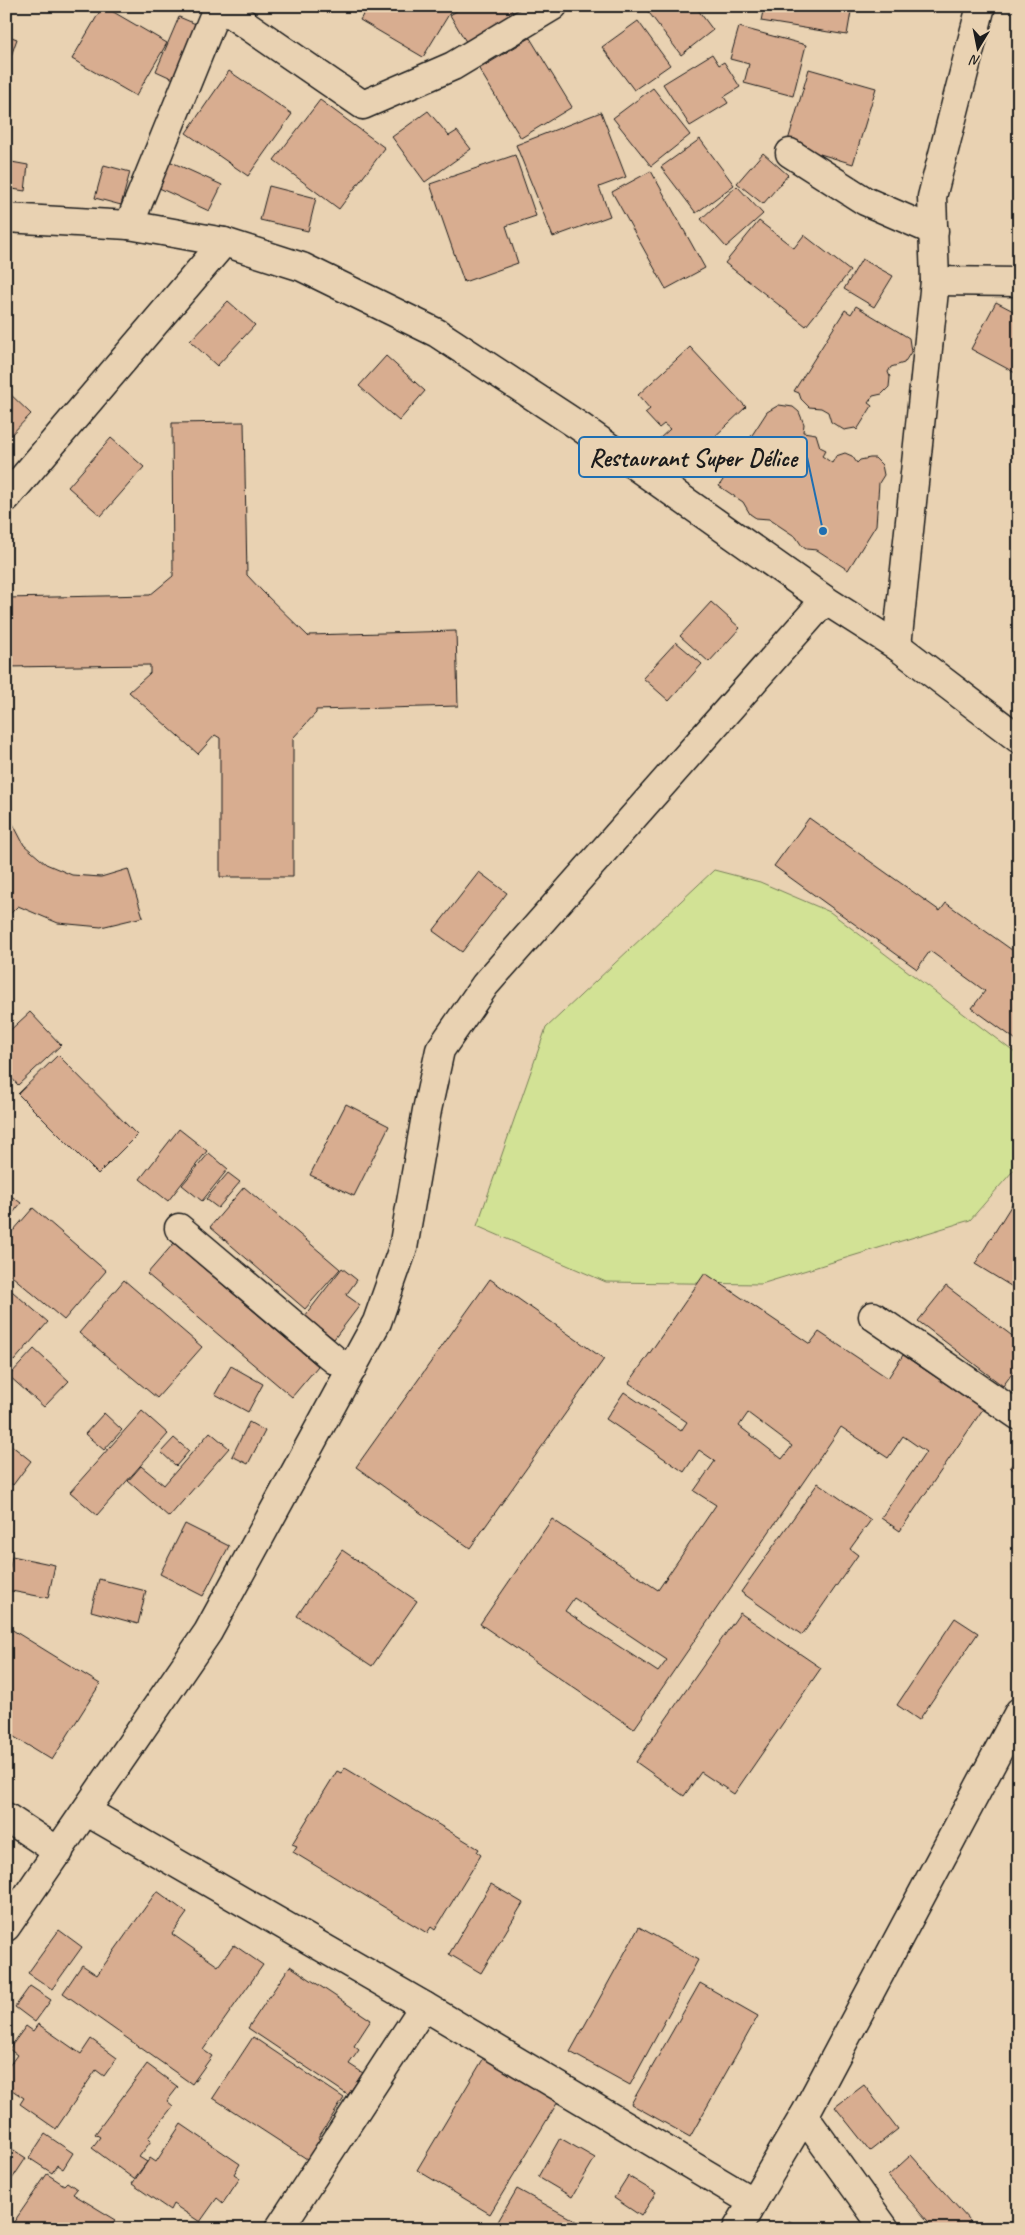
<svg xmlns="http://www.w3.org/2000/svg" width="1025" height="2235" font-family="Caveat,sans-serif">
<rect width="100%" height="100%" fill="#e9d2b2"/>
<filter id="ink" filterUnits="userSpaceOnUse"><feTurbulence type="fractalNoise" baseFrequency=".02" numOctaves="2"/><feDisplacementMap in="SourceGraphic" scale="10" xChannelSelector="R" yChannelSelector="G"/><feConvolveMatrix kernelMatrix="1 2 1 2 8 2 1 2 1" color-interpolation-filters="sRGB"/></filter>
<g filter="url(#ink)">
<!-- green -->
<path fill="#d2e295" stroke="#777f58" d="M714 870 760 882 830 912 1019 1056V1164L970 1220 761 1284 606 1282 477 1226 546 1028Z"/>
<!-- building -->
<g fill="#d8ad90" stroke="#1c1c1c" fill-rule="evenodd">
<path d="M103 6 167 43 136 96 72 59Z"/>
<path d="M368 6H454L423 57 360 20Z"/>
<path d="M465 6H509L518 22 471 50 450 15Z"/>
<path d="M652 6H695L713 30 681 55 647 10Z"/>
<path d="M764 6H852L847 35 761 21Z"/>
<path d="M179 17 203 27 180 82 156 71Z"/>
<path d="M638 21 670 65 634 90 602 47Z"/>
<path d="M739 27 806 45 793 96 744 83 749 64 730 59Z"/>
<path d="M6 35 17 39 6 70Z"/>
<path d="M530 38 572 107 521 138 479 69Z"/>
<path d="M712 54 719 65 724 62 740 87 724 97 728 103 690 126 663 84Z"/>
<path d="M809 69 876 88 853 164 787 144Z"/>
<path d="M229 71 292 114 248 176 186 133Z"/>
<path d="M653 88 690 135 651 166 613 118Z"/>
<path d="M320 100 385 148 339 209 274 160Z"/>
<path d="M428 111 449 136 457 131 471 149 425 182 392 137Z"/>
<path d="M601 112 626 177 599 187 610 216 553 237 516 145Z"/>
<path d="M700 139 734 185 696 213 661 167Z"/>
<path d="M763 153 788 175 763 204 737 183Z"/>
<path d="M515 155 536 216 506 226 518 263 464 282 430 184Z"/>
<path d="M6 161 28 165 25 191 6 188Z"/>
<path d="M169 161 222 185 209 211 157 187Z"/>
<path d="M104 165 130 172 121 205 95 198Z"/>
<path d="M651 171 705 268 666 289 612 192Z"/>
<path d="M269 186 316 198 308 231 260 220Z"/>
<path d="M737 186 763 214 726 247 701 219Z"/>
<path d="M759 221 794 248 804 235 850 271 806 326 725 263Z"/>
<path d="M862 259 893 276 874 307 844 289Z"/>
<path d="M228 301 255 325 217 366 190 341Z"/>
<path d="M996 302 1019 314V375L971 349Z"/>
<path d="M856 306 909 338 911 352 904 363 891 367 888 372 890 377 889 387 882 394 873 396 868 403 872 406 857 430 855 428 844 430 831 422 828 412 821 408 809 407 801 399 799 393 794 391 845 310 851 314Z"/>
<path d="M690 347 746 407 709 442 718 452 694 475 659 439 670 429 664 424 659 428 645 413 650 409 638 395Z"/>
<path d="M386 356 425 391 399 421 359 386Z"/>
<path d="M6 390 31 414 6 440Z"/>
<path d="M779 405 793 407 799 412 804 424 803 432 816 434 820 447 826 450 822 456 832 463 836 456 845 453 852 456 857 463 860 460 870 458H875L882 465 884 475 879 483 876 525 848 570 817 550 806 549 802 546 796 537 769 519 756 518 750 514 743 502 719 486 767 412Z"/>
<path d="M244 422 247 575 262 591 309 637V635L456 631 458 706 316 710V713L293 738V877H220V738L215 735 198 754 129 692 150 673V665L6 667V598L150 595 173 576 172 423Z"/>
<path d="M111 438 144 467 101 516 68 487Z"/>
<path d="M711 602 740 628 709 662 680 636Z"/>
<path d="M676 642 702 664 669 701 643 678Z"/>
<path d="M6 762 11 763 6 791Z"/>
<path d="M6 792 11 820 24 845 46 864 72 875 101 877 128 869 143 917 101 927 58 923 18 906 6 918Z"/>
<path d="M809 818 940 911 946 903 1019 955V1042L972 1008 985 991 930 951 917 969 774 866Z"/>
<path d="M479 872 507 893 462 952 433 931Z"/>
<path d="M30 1012 61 1045 18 1085 6 1072V1034Z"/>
<path d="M58 1055 137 1135 98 1174 18 1094Z"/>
<path d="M346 1104 389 1126 354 1196 310 1175Z"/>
<path d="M179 1129 207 1151 168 1201 140 1179Z"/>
<path d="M209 1153 228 1169 202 1201 182 1185Z"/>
<path d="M228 1173 240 1182 218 1208 206 1199Z"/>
<path d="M244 1187 340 1269 305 1309 210 1227Z"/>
<path d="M6 1192 21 1203 6 1222Z"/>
<path d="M1019 1193V1291L975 1264Z"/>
<path d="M33 1208 106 1271 64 1320 6 1271V1239Z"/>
<path d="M174 1243 318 1366 292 1397 147 1274Z"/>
<path d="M342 1268 357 1280 346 1295 360 1305 334 1339 305 1316Z"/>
<path d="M705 1273 810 1344 819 1332 888 1378 903 1355 983 1409 900 1531 881 1518 926 1452 903 1436 888 1458 841 1427 634 1729 480 1624 552 1519 658 1590 716 1505 694 1491 715 1461 699 1450 684 1472 606 1419 624 1392 681 1431 687 1422 629 1383ZM748 1413 792 1446 782 1459 739 1426ZM574 1598 667 1660 658 1672 565 1611Z"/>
<path d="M490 1279 604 1359 470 1548 356 1467Z"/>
<path d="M124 1280 202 1347 157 1398 79 1333Z"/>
<path d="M6 1286 48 1322 14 1361 6 1355Z"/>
<path d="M946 1286 1019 1341V1364L1003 1386 918 1321Z"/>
<path d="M34 1349 69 1381 44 1407 9 1376Z"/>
<path d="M231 1366 263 1384 248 1412 215 1394Z"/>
<path d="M142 1411 168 1434 97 1515 70 1492Z"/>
<path d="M104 1413 122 1430 104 1450 85 1434Z"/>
<path d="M249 1422 265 1431 248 1464 232 1456Z"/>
<path d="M210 1432 229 1448 169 1517 128 1481 141 1466 164 1485Z"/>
<path d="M174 1438 189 1451 176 1466 161 1452Z"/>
<path d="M11 1445 31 1461 13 1485 6 1480V1451Z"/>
<path d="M1019 1457V1475L1010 1467Z"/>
<path d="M818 1483 871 1520 850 1549 858 1555 802 1635 741 1592Z"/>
<path d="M185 1524 229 1546 203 1596 160 1574Z"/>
<path d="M342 1550 417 1601 372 1666 297 1616Z"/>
<path d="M12 1556 55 1565 48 1598 6 1590Z"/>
<path d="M99 1579 146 1591 138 1624 91 1611Z"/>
<path d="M740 1613 821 1668 734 1794 701 1772 684 1796 636 1762Z"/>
<path d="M955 1618 978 1633 919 1720 897 1705Z"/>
<path d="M6 1626 100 1684 52 1760 6 1732Z"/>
<path d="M345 1768 479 1849 477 1852 481 1855 435 1930 431 1927 427 1933 293 1852 297 1846 292 1844 337 1771 341 1773Z"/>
<path d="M491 1884 523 1903 481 1973 449 1954Z"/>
<path d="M157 1891 187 1913 172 1934 218 1966 234 1945 263 1965 203 2050 212 2056 192 2084 63 1993 82 1965 97 1975Z"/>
<path d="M639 1927 698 1960 630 2085 570 2052Z"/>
<path d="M59 1930 82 1947 52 1989 28 1973Z"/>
<path d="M290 1966 371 2020 354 2046 359 2050 349 2064 363 2073 348 2095 248 2028Z"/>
<path d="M700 1983 758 2016 690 2137 631 2104Z"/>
<path d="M30 1986 51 2000 35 2022 15 2007Z"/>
<path d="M38 2024 81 2054 91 2039 117 2058 104 2076 96 2070 56 2129 20 2104 24 2098 6 2086V2070L17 2055 9 2049 26 2026 33 2031Z"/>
<path d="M253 2037 344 2098 318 2138 323 2141 310 2161 213 2098Z"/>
<path d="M485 2056 559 2100 490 2214 417 2170Z"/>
<path d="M147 2064 178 2087 167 2101 173 2106 148 2138 151 2141 139 2157 147 2162 134 2179 92 2148 100 2137 95 2134Z"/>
<path d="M864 2085 898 2129 870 2151 835 2107Z"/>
<path d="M181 2124 240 2164 234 2174 240 2178 223 2203 217 2198 200 2222 173 2204 170 2210 132 2184 150 2158 156 2162Z"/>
<path d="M45 2134 73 2153 63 2169 57 2165 52 2173 29 2158Z"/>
<path d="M560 2138 595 2158 572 2197 538 2177Z"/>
<path d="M6 2145 26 2158 6 2188Z"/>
<path d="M911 2155 977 2229H935L888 2176Z"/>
<path d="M47 2174 64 2185 67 2182 77 2189 73 2194 116 2220 109 2229H9Z"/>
<path d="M628 2176 656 2193 641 2216 614 2198Z"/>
<path d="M517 2189 590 2229H503L496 2225Z"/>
<path d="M789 2221 805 2229H785Z"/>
</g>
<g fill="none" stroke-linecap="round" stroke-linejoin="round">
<!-- minor casing -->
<g stroke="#1c1c1c" stroke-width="31">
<g id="minor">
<path d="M219 6 363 105 453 66 553 6"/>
<path d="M790 153 865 201 934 231"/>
<path d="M6 218 129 225 224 242 302 267 437 333 579 426 825 600 897 646 1019 739"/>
<path d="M129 225 218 6"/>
<path d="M935 281 1019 282"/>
<path d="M6 498 224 242"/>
<path d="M897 646 935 281 932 197 981 6"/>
<path d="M179 1228 335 1360 352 1369"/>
<path d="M873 1316 1019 1416"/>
<path d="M86 1811 424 2006 753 2202"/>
<path d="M6 1817 59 1852"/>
<path d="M6 1927 208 1632 377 1322 403 1248 427 1110 440 1050 485 985 825 600"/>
<path d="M804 2116 885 2229"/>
<path d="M279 2229 424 2006"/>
<path d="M737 2229 804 2116 1019 1712"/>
</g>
</g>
<!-- minor -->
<use href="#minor" stroke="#e9d2b2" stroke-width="28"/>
</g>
</g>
<!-- callouts -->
<path fill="none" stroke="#1f6fb2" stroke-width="2" d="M823 531L807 457"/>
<circle fill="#1f6fb2" stroke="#e9d2b2" stroke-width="2" cx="823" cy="531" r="5"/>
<rect fill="#e9d2b2" stroke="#1f6fb2" stroke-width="2" x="579" y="437" width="228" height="40" rx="5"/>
<g font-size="25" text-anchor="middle" font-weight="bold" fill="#1c1c1c">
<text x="693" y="466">Restaurant Super Délice</text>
</g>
<!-- margin -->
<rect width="1025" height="2235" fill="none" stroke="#e9d2b2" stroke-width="25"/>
<rect x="12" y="12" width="1000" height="2210" fill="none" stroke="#1c1c1c" stroke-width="2" filter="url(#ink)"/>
<!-- north arrow -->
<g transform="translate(978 48) rotate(190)" stroke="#e9d2b2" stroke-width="4" paint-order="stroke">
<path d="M0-4L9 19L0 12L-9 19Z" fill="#1c1c1c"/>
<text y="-8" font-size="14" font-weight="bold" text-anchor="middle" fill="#1c1c1c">N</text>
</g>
</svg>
